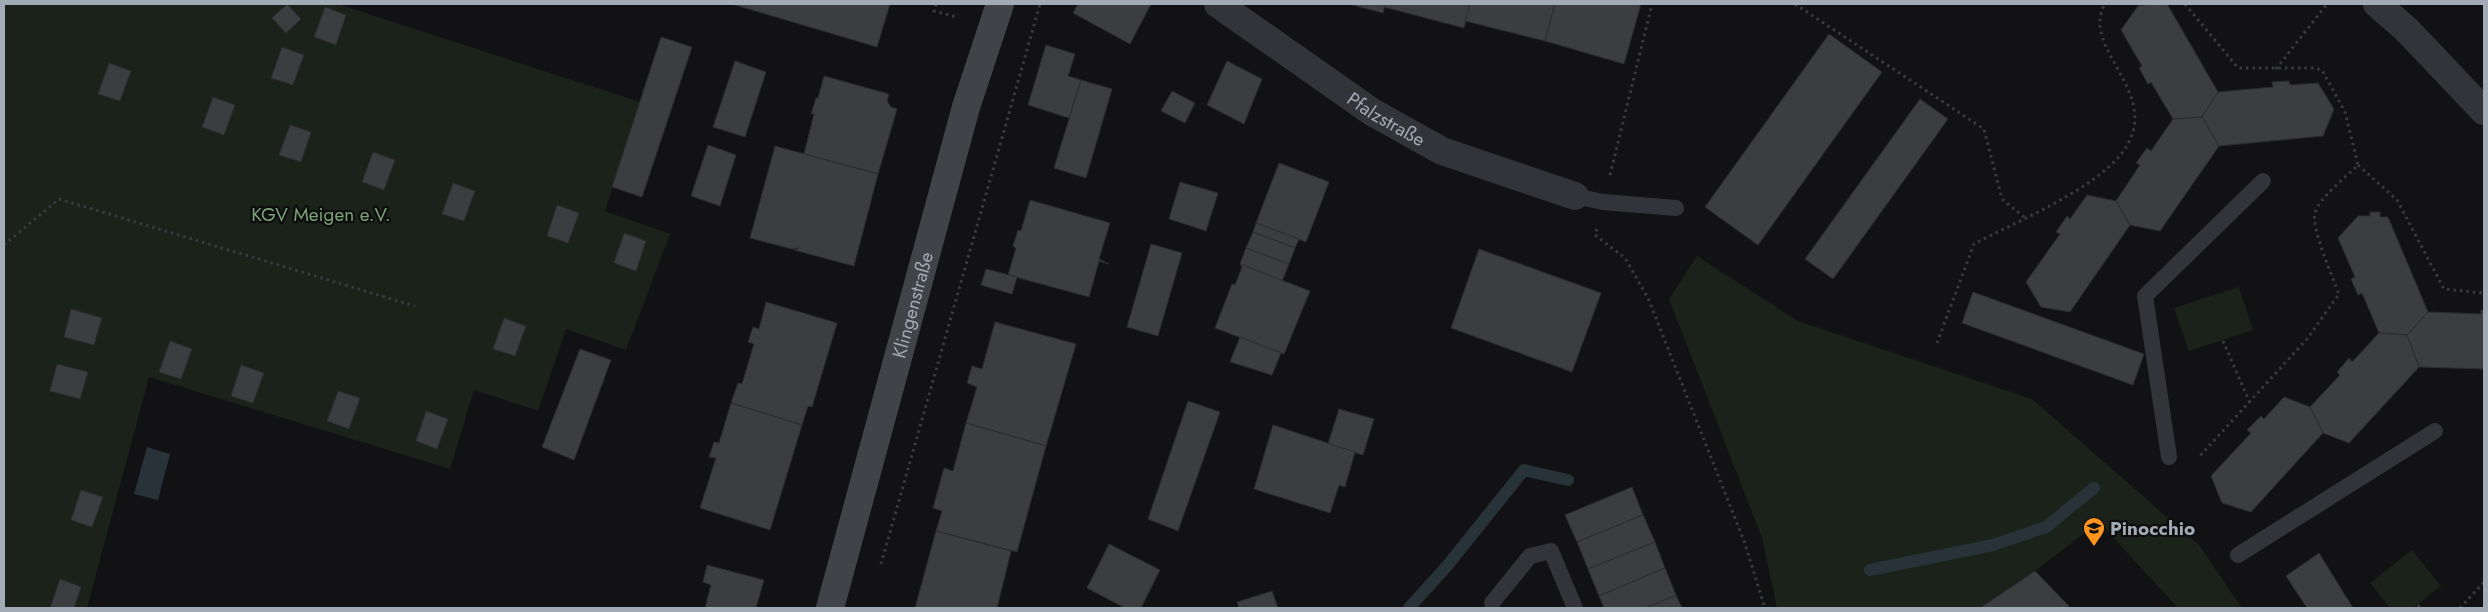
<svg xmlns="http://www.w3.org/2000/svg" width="2488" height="612" font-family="Jost,sans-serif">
<rect width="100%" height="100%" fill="#121214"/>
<!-- green -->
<g fill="#1a221a">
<path d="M4 4H338L640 102 605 211 670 234 626 350 566 329 538 411 474 390 450 469 149 377 87 608H4Z"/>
<path d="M1697 256 1798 321 2032 399 2199 545 2242 608H2178L2099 522 2035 571 1980 608H1777L1762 538 1669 299Z"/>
<path d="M2239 287 2253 330 2189 351 2174 308Z"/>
<path d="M2412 550 2441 586 2413 608H2390L2370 583Z"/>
</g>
<!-- water -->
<path fill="#273338" d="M147 447 170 454 158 500 134 494Z"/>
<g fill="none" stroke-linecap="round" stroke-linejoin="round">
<!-- stream -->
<g stroke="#273338" stroke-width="12">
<path d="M1870 570 1993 545 2046 527 2094 488"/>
<path d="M1409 608 1447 566 1524 470 1568 480"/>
</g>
</g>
<!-- building -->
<g fill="#3c3d41" stroke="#2c2c30">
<path d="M287 4 301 19 286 33 272 18Z"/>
<path d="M732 4H890L877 47Z"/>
<path d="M1078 4H1151L1130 44 1073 13Z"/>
<path d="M1349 4H1385L1383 13Z"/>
<path d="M1385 4H1470L1464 28 1384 7Z"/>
<path d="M1470 4H1555L1545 41 1465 21Z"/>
<path d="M1555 4H1641L1624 64 1545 41Z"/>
<path d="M2150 4H2167L2218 92 2202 117 2173 119 2151 82 2148 84 2139 68 2142 66 2121 30 2138 6Z"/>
<path d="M325 7 346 15 336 45 314 37Z"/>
<path d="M1829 34 1882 72 1758 245 1705 207Z"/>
<path d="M661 37 692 47 642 197 612 187Z"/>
<path d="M1046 45 1075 54 1068 76 1081 80 1069 118 1028 105Z"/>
<path d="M282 47 304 55 293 85 271 78Z"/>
<path d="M735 61 766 72 745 137 713 127Z"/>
<path d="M1227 61 1262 79 1244 124 1207 105Z"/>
<path d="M109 63 131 71 120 101 98 94Z"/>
<path d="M824 76 889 94 887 101 891 107 897 109 878 174 804 154 814 114H811L816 98H818Z"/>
<path d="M1081 80 1112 89 1086 178 1054 168Z"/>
<path d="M2289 81 2290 85 2318 83 2334 109 2323 136 2219 146 2202 117 2218 92 2273 87 2272 82Z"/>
<path d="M1172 91 1195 103 1185 123 1161 111Z"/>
<path d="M213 97 235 105 224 135 202 127Z"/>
<path d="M1920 99 1948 119 1833 279 1805 259Z"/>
<path d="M2202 117 2219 146 2160 231 2130 225 2116 201 2140 165 2136 163 2147 148 2151 151 2173 119Z"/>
<path d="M290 125 311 132 301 162 279 155Z"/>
<path d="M708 145 736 155 720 206 691 196Z"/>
<path d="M775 146 878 174 854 266 794 250 799 248 792 249 750 238Z"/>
<path d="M373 152 395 160 384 190 362 182Z"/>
<path d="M1279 163 1329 182 1306 242 1256 223Z"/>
<path d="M1180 182 1218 193 1206 231 1169 219Z"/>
<path d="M453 183 475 191 464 221 442 214Z"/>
<path d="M2087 195 2116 201 2130 225 2070 312 2041 307 2026 282 2060 234 2056 232 2067 216 2070 219Z"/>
<path d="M1030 200 1110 223 1099 259 1109 264 1099 261 1089 297 1008 275 1016 248 1013 246 1018 230 1021 231Z"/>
<path d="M557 205 579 213 568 243 547 236Z"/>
<path d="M2370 212H2380V217H2388L2428 312 2407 335 2379 333 2362 293 2358 295 2351 279 2355 277 2338 238 2358 216H2370Z"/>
<path d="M1256 223 1299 239 1295 248 1253 232Z"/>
<path d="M1253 232 1295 248 1289 264 1246 248Z"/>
<path d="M624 233 646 241 636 271 614 263Z"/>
<path d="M1151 244 1182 253 1158 336 1127 327Z"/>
<path d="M1246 248 1289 264 1282 281 1240 264Z"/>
<path d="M1479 249 1601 293 1572 372 1451 328Z"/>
<path d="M1240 264 1310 291 1284 354 1215 328 1232 284 1235 285 1242 267Z"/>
<path d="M986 269 1017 277 1012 294 981 285Z"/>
<path d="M1973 292 2144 354 2133 385 1962 323Z"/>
<path d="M766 302 837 323 812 407 808 406 802 425 731 403 738 383 742 384 754 344 748 342 753 327 759 329Z"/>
<path d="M71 309 102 318 94 345 64 337Z"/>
<path d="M2481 310H2484V369L2419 367 2407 335 2428 312 2481 314Z"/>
<path d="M504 318 526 326 515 356 493 349Z"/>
<path d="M995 322 1076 344 1046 446 966 423 977 387 967 383 972 366 982 369Z"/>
<path d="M2379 333 2407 335 2419 367 2349 443 2323 433 2310 407 2340 375 2337 372 2349 358 2352 362Z"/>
<path d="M1240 337 1281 353 1272 375 1230 362Z"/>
<path d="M170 341 192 349 181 379 159 372Z"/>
<path d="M580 349 611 360 574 460 542 447Z"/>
<path d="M57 364 88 372 80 399 50 391Z"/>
<path d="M241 365 264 373 253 403 231 396Z"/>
<path d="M338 391 360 398 349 429 327 421Z"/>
<path d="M2284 397 2310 407 2323 433 2251 512 2222 503 2211 476 2251 433 2247 430 2261 416 2264 419Z"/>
<path d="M1188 401 1220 412 1178 531 1148 519Z"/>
<path d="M731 403 802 425 770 530 700 508 716 458 709 457 714 442 719 443Z"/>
<path d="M1339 409 1374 419 1363 455 1328 444Z"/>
<path d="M426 411 448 419 437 449 416 441Z"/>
<path d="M966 423 1046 446 1017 552 936 531 942 511 933 508 944 468 953 471Z"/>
<path d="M1273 425 1355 452 1345 487 1339 485 1330 513 1254 489Z"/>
<path d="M1632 487 1643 515 1577 542 1565 515Z"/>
<path d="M81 490 103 497 92 527 71 520Z"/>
<path d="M1643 515 1655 542 1588 569 1577 542Z"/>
<path d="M936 531 1011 551 997 608H915Z"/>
<path d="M1655 542 1665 568 1599 596 1588 569Z"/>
<path d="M1109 544 1160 570 1141 608H1125L1087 588Z"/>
<path d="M2319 553 2353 608H2307L2286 576Z"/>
<path d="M707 565 764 580 756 608H705L711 585 703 582Z"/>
<path d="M1665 568 1676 595 1646 608H1604L1599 596Z"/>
<path d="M2035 571 2069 606 2067 608H1980Z"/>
<path d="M60 579 81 587 74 608H50Z"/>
<path d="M1272 591 1278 608H1239L1237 602Z"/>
<path d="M1676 595 1682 608H1646Z"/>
</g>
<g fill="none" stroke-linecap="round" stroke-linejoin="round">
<!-- path -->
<g stroke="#383b40" stroke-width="3" stroke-dasharray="2.5 4" stroke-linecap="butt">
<path d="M936 4 934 11 957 17"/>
<path d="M1795 4 1984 129 2002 199 2024 217"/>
<path d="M2185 4 2238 68H2315L2322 70 2345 112 2358 165C2347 176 2318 199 2315 213 2311 228 2333 278 2339 294L2307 339 2198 458"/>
<path d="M2276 69 2327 4"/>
<path d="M2358 165 2397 200 2444 289 2484 293"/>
<path d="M1610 175 1652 4"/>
<path d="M1597 229 1595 235 1625 258 1648 298 1744 541 1765 608"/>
<path d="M4 245 59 199 415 306"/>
<path d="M2223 341 2250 403"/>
<path d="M1937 343 1974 244C2016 222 2083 194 2115 161 2175 99 2077 51 2105 4"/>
<path d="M881 564 1040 4"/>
<path d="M2418 605 2420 608"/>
<path d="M2460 608 2484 582"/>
</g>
<!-- lane -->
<g stroke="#323439" stroke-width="16">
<path d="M1575 196 1603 202 1676 208"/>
<path d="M2169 457 2145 296 2263 181"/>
<path d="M2238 555 2435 431"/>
<path d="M1492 603 1530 556 1551 551 1575 608"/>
</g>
<!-- street -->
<g stroke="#323439" stroke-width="28">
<path id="s1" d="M1218 4 1372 112 1442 151 1575 196"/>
<path d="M2377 4 2407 30 2484 111"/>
</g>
<!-- secondary -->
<path stroke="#404449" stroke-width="28" id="s2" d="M830 608 966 107 1000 4"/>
</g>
<!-- icons -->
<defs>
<g id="school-pin" transform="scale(1.125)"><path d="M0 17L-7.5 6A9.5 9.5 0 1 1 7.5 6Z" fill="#ff951e" stroke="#0d0d0e"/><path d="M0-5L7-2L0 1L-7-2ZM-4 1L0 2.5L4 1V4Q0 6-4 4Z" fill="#111"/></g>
</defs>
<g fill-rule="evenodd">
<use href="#school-pin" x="2094" y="528"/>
</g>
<g text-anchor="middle" stroke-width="4.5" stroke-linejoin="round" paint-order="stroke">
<!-- street labels -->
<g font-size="19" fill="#a2aab5" stroke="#0d0d0e">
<text dy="7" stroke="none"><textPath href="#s1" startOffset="204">Pfalzstraße</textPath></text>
<text dy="7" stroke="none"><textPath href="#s2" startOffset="314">Klingenstraße</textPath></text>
</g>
<!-- park labels -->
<g font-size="19" fill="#7aa277" stroke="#0d0d0e">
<text x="321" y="221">KGV Meigen e.V.</text>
</g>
<!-- poi labels -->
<g font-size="19" font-weight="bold" fill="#a2aab5" stroke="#0d0d0e" text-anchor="start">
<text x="2110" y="535">Pinocchio</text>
</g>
</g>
<!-- border -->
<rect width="2488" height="612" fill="none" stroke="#a2aab5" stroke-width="10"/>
</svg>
